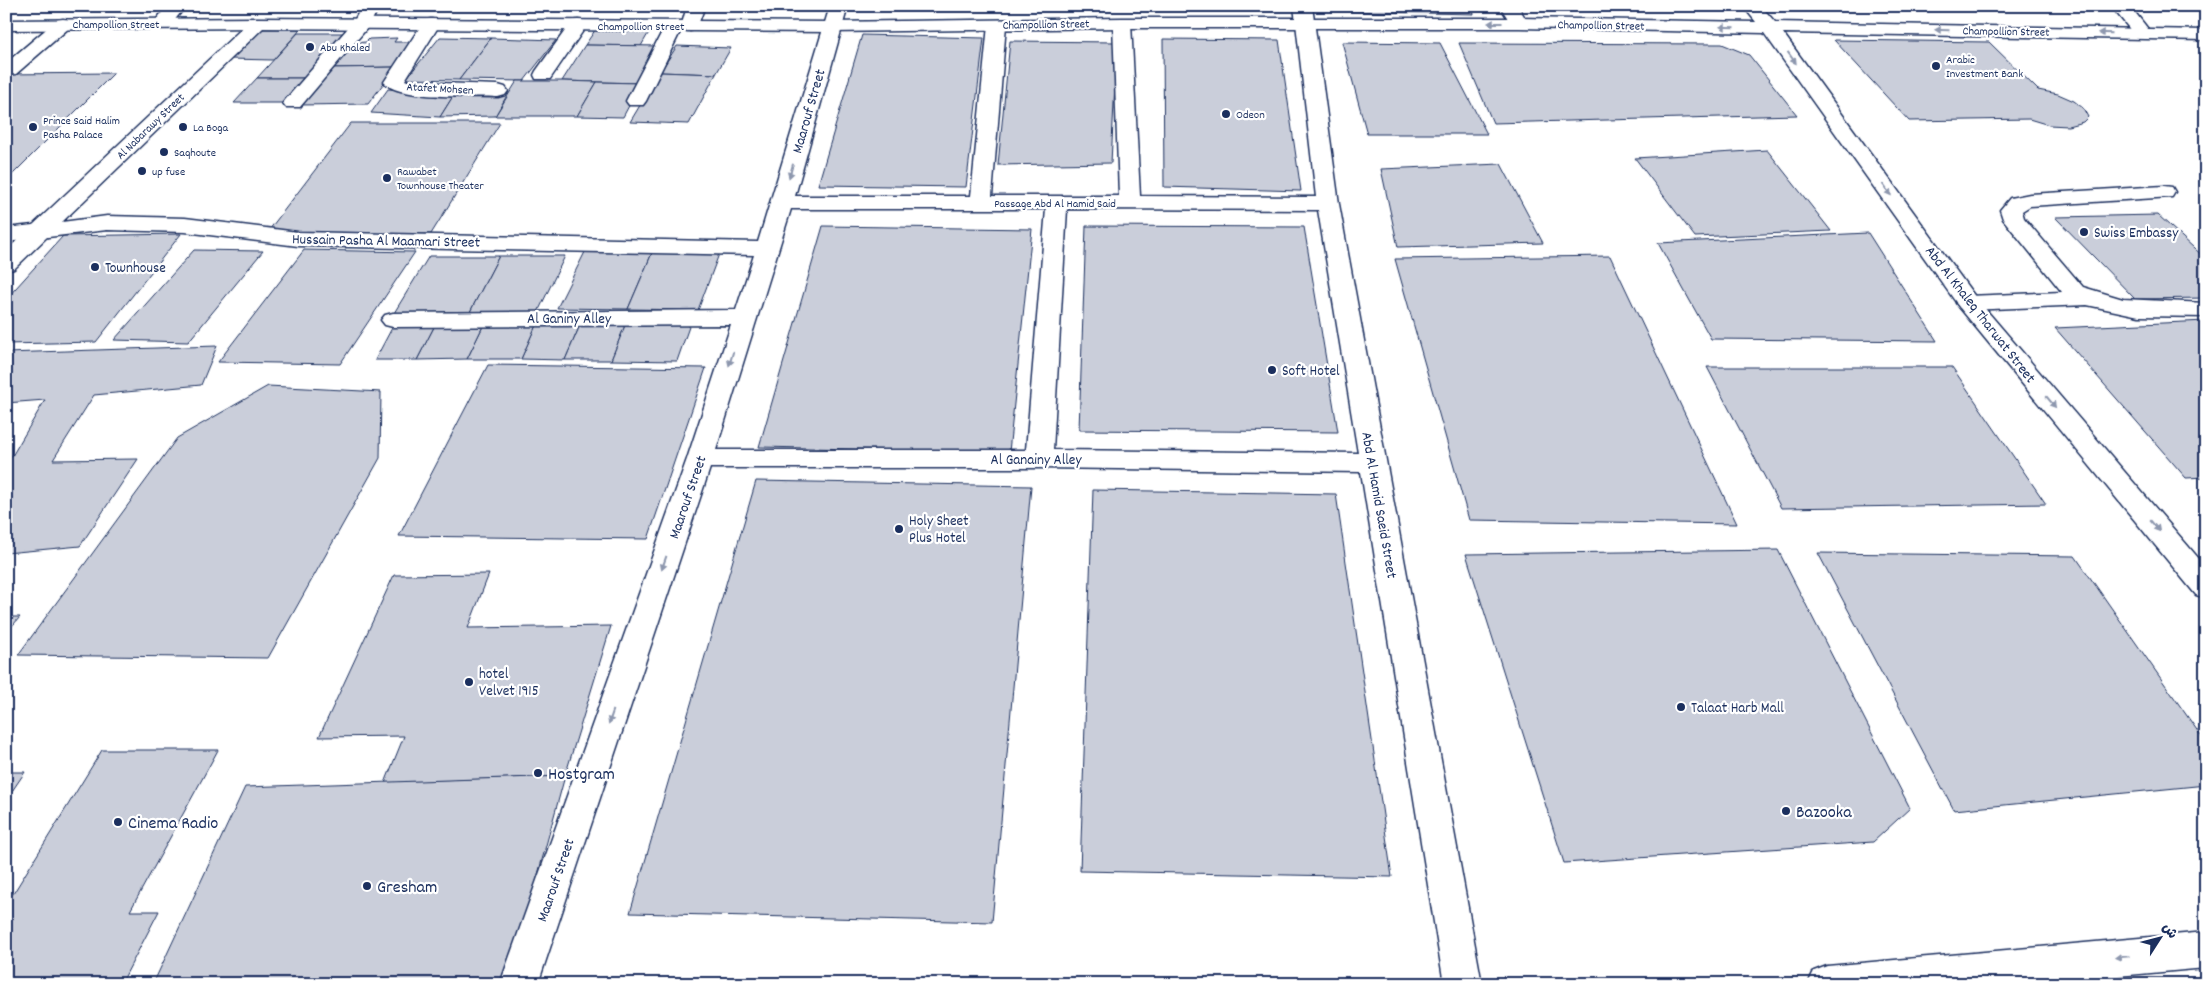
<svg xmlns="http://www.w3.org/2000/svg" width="2212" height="990" font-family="Dekko,'Playpen Sans Arabic',sans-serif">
<rect width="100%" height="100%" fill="#fff"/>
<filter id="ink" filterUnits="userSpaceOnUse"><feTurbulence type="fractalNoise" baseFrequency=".02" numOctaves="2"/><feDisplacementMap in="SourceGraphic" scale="10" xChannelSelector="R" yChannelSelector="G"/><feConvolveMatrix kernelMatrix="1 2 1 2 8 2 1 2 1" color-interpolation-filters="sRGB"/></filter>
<g filter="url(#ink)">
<!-- building -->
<g fill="#caceda" stroke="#1b2f5e">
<path d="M1330 6H1472L1474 14 1331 11Z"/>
<path d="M598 26 652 27 641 46 585 45Z"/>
<path d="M261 29H301L273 60 229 59Z"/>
<path d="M298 33H346L308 78H257Z"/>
<path d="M862 35 984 38 966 187 818 185Z"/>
<path d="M440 37 491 38 459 80 406 79Z"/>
<path d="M397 38 394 42H414L396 67 331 68 351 43 366 42 369 39Z"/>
<path d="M491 38 556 40 524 81 459 80Z"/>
<path d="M1163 39 1279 40 1301 191 1164 187Z"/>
<path d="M1834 40 1989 42 2038 90 2058 94 2074 101 2083 108 2088 117 2083 122 2068 126 2049 125 2029 119 1909 121Z"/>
<path d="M1010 41 1117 42 1111 163 998 165Z"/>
<path d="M1342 42 1440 43 1487 134H1367Z"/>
<path d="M1459 43 1722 44 1749 55 1797 115 1493 123Z"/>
<path d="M585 45 661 46 641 83 562 81Z"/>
<path d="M677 46 731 48 716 74 660 72Z"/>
<path d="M396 67 368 104 301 105 331 68Z"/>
<path d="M660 72 716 74 689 124 630 122Z"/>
<path d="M114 73 6 181V74Z"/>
<path d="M257 78H308L285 103H234Z"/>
<path d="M517 81H562L597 82 577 116H495Z"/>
<path d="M597 82 641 83 623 117 577 116Z"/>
<path d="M388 89 455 93 440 117 371 113Z"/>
<path d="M509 92 495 116 440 117 455 93Z"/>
<path d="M351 123H500L431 234H266Z"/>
<path d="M1767 150 1831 231 1695 237 1635 158Z"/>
<path d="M1501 164 1543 243 1398 247 1381 169Z"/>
<path d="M2158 215 2206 259V298L2135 299 2055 217Z"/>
<path d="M823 226 1032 229 1009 452 759 447Z"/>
<path d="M1086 226 1304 227 1338 432 1079 430Z"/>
<path d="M1868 233 1937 341 1711 339 1658 243Z"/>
<path d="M181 234 96 342 6 344V299L63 236Z"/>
<path d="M194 250 263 251 188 342 114 340Z"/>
<path d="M304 250 415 252 340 364 218 362Z"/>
<path d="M585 252 652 253 628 309 557 308Z"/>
<path d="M652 253 719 254 698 310 628 309Z"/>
<path d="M429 256H499L470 312 394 313Z"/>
<path d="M499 256H565L538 312H470Z"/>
<path d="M1610 256 1737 524 1469 520 1395 259Z"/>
<path d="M2206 321V477L2186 478 2055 328Z"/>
<path d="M537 323H581L565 360 521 359Z"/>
<path d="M537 323 521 359H467L484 324Z"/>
<path d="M581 323H626L611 360H565Z"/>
<path d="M626 323 690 324 677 361 611 360Z"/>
<path d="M484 324 467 359 417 360 435 325Z"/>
<path d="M435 325 417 360H375L393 326Z"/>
<path d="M217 346 201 385 94 395 53 460 138 459 80 546 6 553V456H12L45 400 6 403V353Z"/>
<path d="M488 365 706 368 648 539 399 536Z"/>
<path d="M1707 367H1952L2046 504 1781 508Z"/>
<path d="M268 386 381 392 380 458 268 658 18 655 177 438Z"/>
<path d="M756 481 1031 486 992 922 630 913Z"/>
<path d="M1093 490 1336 494 1392 877 1080 871Z"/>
<path d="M1778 550 1910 808 1873 842 1564 863 1466 554Z"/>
<path d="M1818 553 2075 556 2206 743V785L1954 810Z"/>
<path d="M489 574 468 628 611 626 565 776 385 783 404 736 319 737 394 575Z"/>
<path d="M6 617H20L6 633Z"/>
<path d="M102 750H218L130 911H159L121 984H6V894H13Z"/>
<path d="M6 772H25L6 800Z"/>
<path d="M565 776 508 984H153L245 787Z"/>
</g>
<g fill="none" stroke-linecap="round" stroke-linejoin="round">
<!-- lane casing -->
<g stroke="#1b2f5e" stroke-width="3">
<g id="lane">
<path d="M1500 6H1518L1528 23 1525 27H1513Z"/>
<path d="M2111 6H2130L2152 34 2149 38H2137Z"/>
<path d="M63 19 69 20 72 24 69 28 16 74 6 75V63L57 20Z"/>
<path d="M2164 186 2172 187 2175 192 2172 197 2030 206 2022 211 2024 218 2083 287 2123 299 2206 303V317L2139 316 2087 305 1968 310 1960 308 1956 303 1960 298 1968 296 2062 292 2003 219 2000 210 2010 198 2030 194Z"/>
<path d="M41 223 49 225 52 230 49 235 14 269 6 271V251L33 225Z"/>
</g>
</g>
<!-- street casing -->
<g stroke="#1b2f5e" stroke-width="3">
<g id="street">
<path d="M167 6H186L168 28H156L153 24Z"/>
<path d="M362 6H380L368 27 300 107H286L283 103 286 99 354 21Z"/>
<path d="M687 6H705L696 30 690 31 682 28 646 101 643 105H629L626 101 665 26 668 22 674 21 682 24Z"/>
<path d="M830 6H848L795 196H971L988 25 991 21H1003L1006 25 992 196H1119L1113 23 1116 19H1128L1131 23 1140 196 1316 197 1294 6H1312L1339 204 1482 984H1444L1361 472 1039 468H710L538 984H500L687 459 731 325 393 327 385 325 381 320 385 315 393 313 736 310 754 255 298 246 185 232 107 230 6 242V228L33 225 252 19H264L267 23 264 27 62 222 107 216 185 218 298 232 758 242ZM791 209H1046L1026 450H716ZM1067 209 1318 210 1358 453 1053 450Z"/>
<path d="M431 19 437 20 440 24 405 80 410 82 498 85 505 87 508 91 505 95 498 97C475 96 397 100 384 82L422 24 425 20Z"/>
<path d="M578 20 584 21 587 25 550 79H536L534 75 536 71 572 21Z"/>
</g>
</g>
<!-- secondary casing -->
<g stroke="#1b2f5e" stroke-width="3">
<g id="secondary">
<path d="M1743 6H1761L1775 22 2206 30V40L1783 33 1976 298 2206 567V598L2196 595 1960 308 1764 33 1519 28H1122L832 32 258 28 6 30V20L258 18 832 22 1122 18H1519L1756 22Z"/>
<path d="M2206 932V968L2030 984H1808L1814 971 1827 966Z"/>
</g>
</g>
<!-- lane -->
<use href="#lane" fill="#fff" fill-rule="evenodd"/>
<!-- street -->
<use href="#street" fill="#fff" fill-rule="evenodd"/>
<!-- secondary -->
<use href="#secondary" fill="#fff" fill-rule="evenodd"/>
</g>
<!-- one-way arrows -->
<defs><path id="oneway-solid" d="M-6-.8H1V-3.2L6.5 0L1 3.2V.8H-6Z" transform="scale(1.25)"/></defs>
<g fill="#8d97ae">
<use href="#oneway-solid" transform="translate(1495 23) rotate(180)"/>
<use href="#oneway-solid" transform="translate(1727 27) rotate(-179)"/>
<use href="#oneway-solid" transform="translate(1942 30) rotate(-179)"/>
<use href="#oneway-solid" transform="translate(2105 33) rotate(-179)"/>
<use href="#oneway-solid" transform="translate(1792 58) rotate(54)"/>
<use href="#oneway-solid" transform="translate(791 171) rotate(106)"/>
<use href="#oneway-solid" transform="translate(1887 190) rotate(54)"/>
<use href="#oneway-solid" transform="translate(731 359) rotate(107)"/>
<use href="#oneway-solid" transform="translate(2051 402) rotate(50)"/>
<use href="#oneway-solid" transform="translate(2155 526) rotate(50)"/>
<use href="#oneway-solid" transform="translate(664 563) rotate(109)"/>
<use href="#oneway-solid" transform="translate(611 717) rotate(109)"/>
<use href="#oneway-solid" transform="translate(2122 957) rotate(175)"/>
</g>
</g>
<!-- markers -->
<g fill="#1b2f5e" stroke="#fff" stroke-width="2">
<circle cx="310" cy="47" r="5"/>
<circle cx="1936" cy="66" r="5"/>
<circle cx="1226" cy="114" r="5"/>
<circle cx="33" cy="127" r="5"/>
<circle cx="183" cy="127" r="5"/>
<circle cx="164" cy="152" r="5"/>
<circle cx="142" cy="171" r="5"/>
<circle cx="387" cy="178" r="5"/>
<circle cx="2084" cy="232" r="5"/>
<circle cx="95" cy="267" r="5"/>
<circle cx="1272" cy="370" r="5"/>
<circle cx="899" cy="529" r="5"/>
<circle cx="469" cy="682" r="5"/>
<circle cx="1681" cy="707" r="5"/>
<circle cx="538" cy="773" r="5"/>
<circle cx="1786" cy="811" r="5"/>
<circle cx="118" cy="822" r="5"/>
<circle cx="367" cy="886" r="5"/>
</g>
<g text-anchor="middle" stroke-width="4.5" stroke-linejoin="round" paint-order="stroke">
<!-- far-street labels -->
<g font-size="12" fill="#1b2f5e" stroke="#fff">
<text x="116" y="28">Champollion Street</text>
<text transform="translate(1046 24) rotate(-1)" y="4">Champollion Street</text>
<text transform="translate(1601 25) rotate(1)" y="4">Champollion Street</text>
<text x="641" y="30">Champollion Street</text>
<text transform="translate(2006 31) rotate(1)" y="4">Champollion Street</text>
<text transform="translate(440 88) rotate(3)" y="4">Atafet Mohsen</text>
<text transform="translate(150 126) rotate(-44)" y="4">Al Nabarawy Street</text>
<text x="1055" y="207">Passage Abd Al Hamid Said</text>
</g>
<!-- far-poi labels -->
<g font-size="12" fill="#1b2f5e" stroke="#fff" text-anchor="start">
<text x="320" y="51">Abu Khaled</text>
<text x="1946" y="63">Arabic<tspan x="1946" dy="14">Investment Bank</tspan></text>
<text x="1236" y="118">Odeon</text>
<text x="43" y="124">Prince Said Halim<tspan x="43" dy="14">Pasha Palace</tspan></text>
<text x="193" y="131">La Boga</text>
<text x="174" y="156">Saqhoute</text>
<text x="152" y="175">up fuse</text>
<text x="397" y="175">Rawabet<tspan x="397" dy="14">Townhouse Theater</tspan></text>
</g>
<!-- street labels -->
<g font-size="15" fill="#1b2f5e" stroke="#fff">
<text transform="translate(808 111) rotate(-74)" y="5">Maarouf Street</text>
<text transform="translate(386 240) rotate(1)" y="5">Hussain Pasha Al Maamari Street</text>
<text transform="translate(1981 314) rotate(52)" y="5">Abd Al Khaleq Tharwat Street</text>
<text x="569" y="323">Al Ganiny Alley</text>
<text x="1036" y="464">Al Ganainy Alley</text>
<text transform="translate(687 497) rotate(-71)" y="5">Maarouf Street</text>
<text transform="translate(1380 505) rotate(80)" y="5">Abd Al Hamid Saeid Street</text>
<text transform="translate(555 880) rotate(-71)" y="5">Maarouf Street</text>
</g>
<!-- poi labels -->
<g font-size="15" fill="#1b2f5e" stroke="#fff" text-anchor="start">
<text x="2094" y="237">Swiss Embassy</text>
<text x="105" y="272">Townhouse</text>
<text x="1282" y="375">Soft Hotel</text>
<text x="909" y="525">Holy Sheet<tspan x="909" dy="17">Plus Hotel</tspan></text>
<text x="479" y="678">hotel<tspan x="479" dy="17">Velvet 1915</tspan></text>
<text x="1691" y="712">Talaat Harb Mall</text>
</g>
<!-- near-poi labels -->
<g font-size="18" fill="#1b2f5e" stroke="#fff" text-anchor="start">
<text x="548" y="779">Hostgram</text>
<text x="1796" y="817">Bazooka</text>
<text x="128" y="828">Cinema Radio</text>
<text x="377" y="892">Gresham</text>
</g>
</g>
<!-- margin -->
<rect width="2212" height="990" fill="none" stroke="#fff" stroke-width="25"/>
<rect x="12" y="12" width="2187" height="965" fill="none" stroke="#1b2f5e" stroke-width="2" filter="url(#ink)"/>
<!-- north arrow -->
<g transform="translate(2160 938) rotate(54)" stroke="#ffffff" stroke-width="4" paint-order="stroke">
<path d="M0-4L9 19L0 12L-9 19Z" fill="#1b2f5e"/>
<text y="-8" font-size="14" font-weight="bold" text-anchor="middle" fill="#1b2f5e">ش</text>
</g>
</svg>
